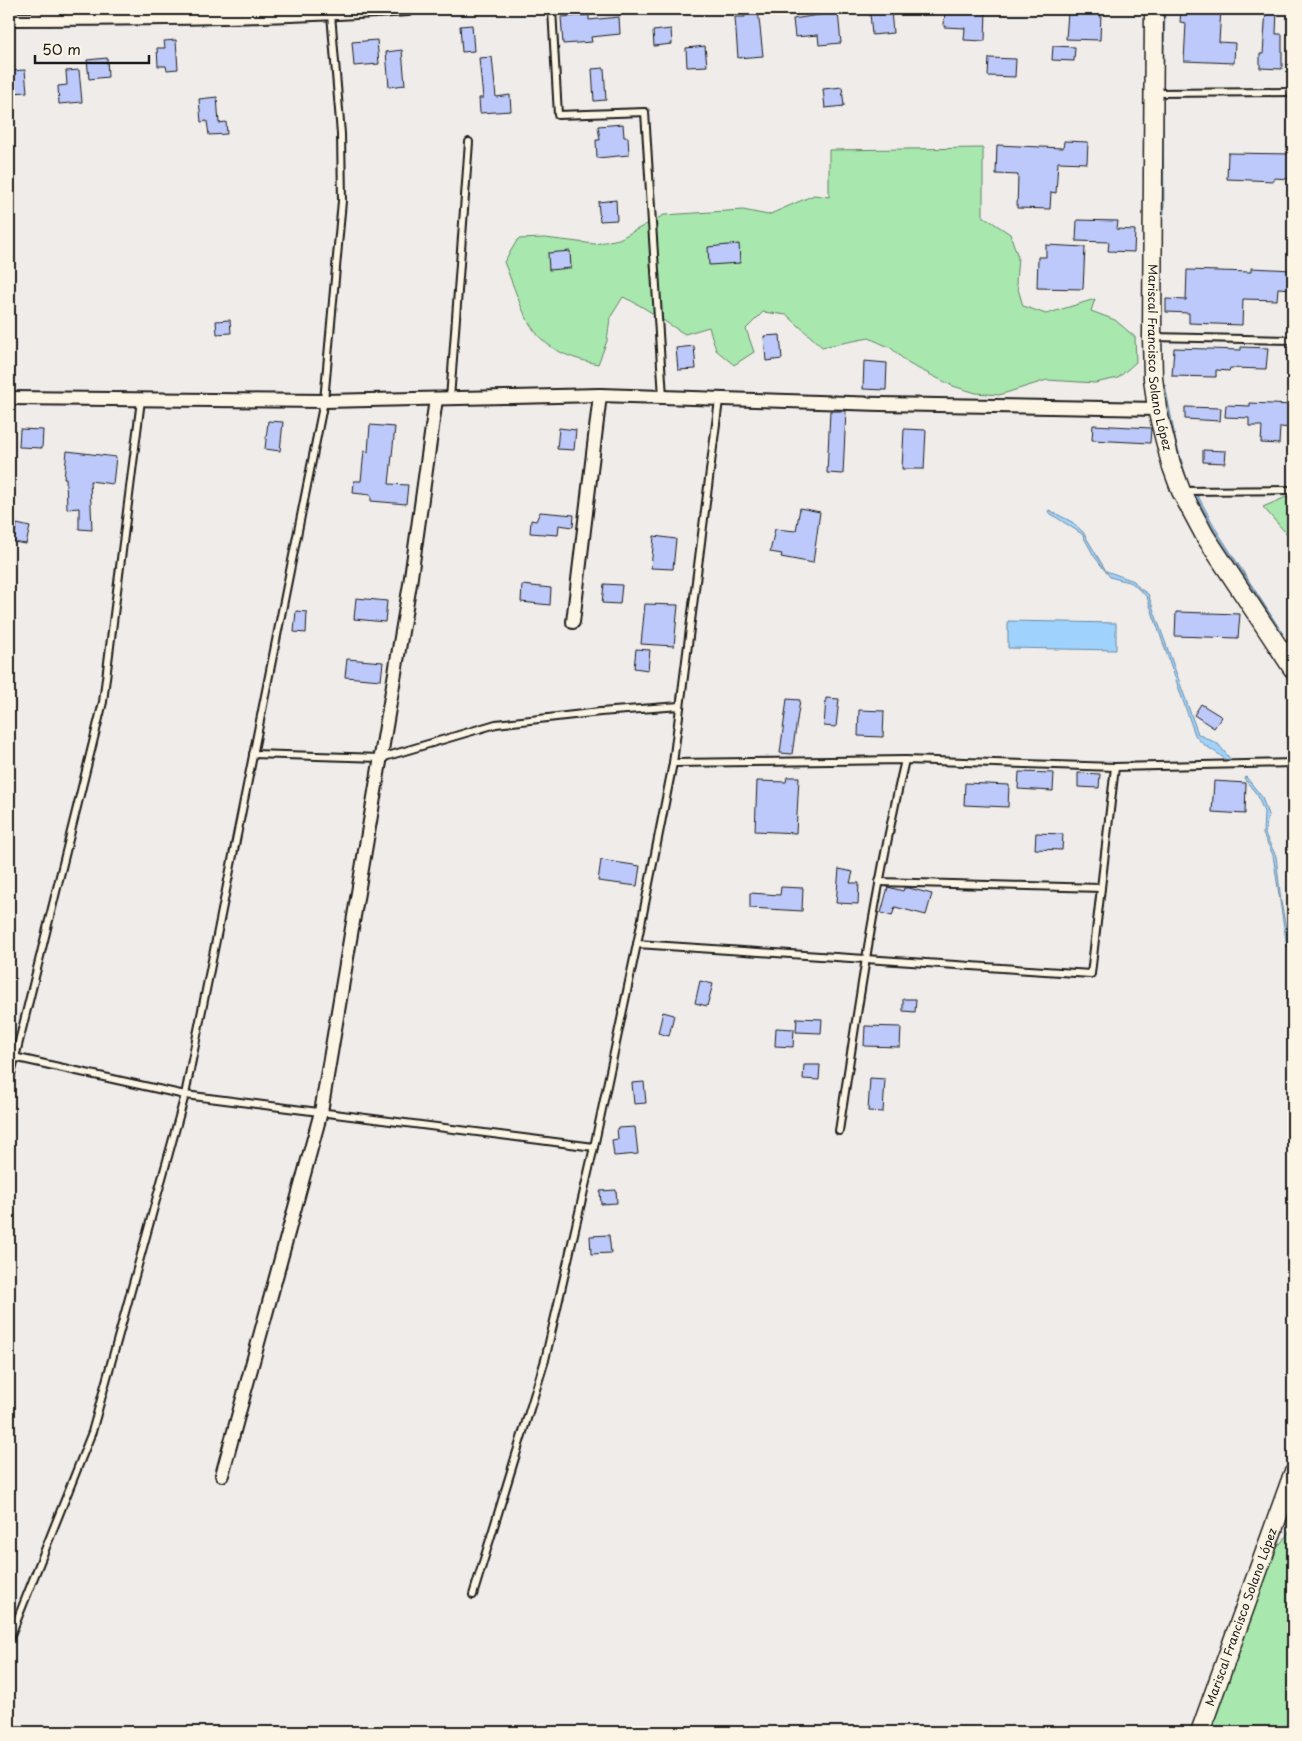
<svg xmlns="http://www.w3.org/2000/svg" width="1302" height="1741" font-family="'Playpen Sans',sans-serif">
<rect width="100%" height="100%" fill="#efece9"/>
<filter id="ink" filterUnits="userSpaceOnUse"><feTurbulence type="fractalNoise" baseFrequency=".02" numOctaves="2"/><feDisplacementMap in="SourceGraphic" scale="10" xChannelSelector="R" yChannelSelector="G"/><feConvolveMatrix kernelMatrix="1 2 1 2 8 2 1 2 1" color-interpolation-filters="sRGB"/></filter>
<g filter="url(#ink)">
<!-- green -->
<g fill="#a8e7ae" stroke="#628265">
<path d="M983 148V216L1010 234 1018 257 1016 282 1023 306 1046 314 1095 299 1091 311 1115 320 1135 337 1136 362 1118 378 1095 383 1047 380 999 395 976 393 953 386 909 364 891 348 869 338 822 347 787 315 763 312 746 329 754 352 734 365 716 350 709 327 685 334C664 322 646 307 623 297L610 318 607 341 598 364C528 350 528 321 504 262L518 239 545 238 595 244 619 239 664 215 743 210 768 215 814 195 829 197V150Z"/>
<path d="M1293 494V541L1263 507Z"/>
<path d="M1293 1527V1732H1207L1264 1565Z"/>
</g>
<!-- water -->
<g fill="#9fd3fd" stroke="#6b8aa3">
<path d="M1164 9H1165L1163 89Z"/>
<path d="M1163 97 1164 214 1163 215Z"/>
<path d="M1165 385 1176 442 1187 479 1174 442Z"/>
<path d="M1196 496H1198L1217 531 1283 634 1215 531Z"/>
<path d="M1049 510 1072 522 1083 532 1106 571 1134 581 1139 588 1148 594 1198 734 1218 744 1232 761H1227C1217 751 1203 747 1195 735L1147 597 1132 583 1110 577 1094 556 1082 534 1048 512Z"/>
<path d="M1008 621 1116 623V650L1008 648Z"/>
<path d="M1246 777 1262 797 1268 815 1265 834 1276 856 1281 902 1290 948 1287 947 1273 855 1263 834 1264 812 1258 796 1244 778Z"/>
</g>
<!-- building -->
<g fill="#bcc9fa" stroke="#1c1c1c">
<path d="M744 9H758L763 56 738 58 735 17H745Z"/>
<path d="M945 9H986L985 41 964 40 965 28 944 27Z"/>
<path d="M1181 9H1221L1219 42 1235 43 1234 63 1184 61 1186 23 1180 22Z"/>
<path d="M1266 9H1277L1276 34H1282V69L1260 68V54H1263Z"/>
<path d="M891 11 893 33 872 35 870 13Z"/>
<path d="M838 12 841 43 819 45 818 35 795 37 793 19Z"/>
<path d="M1068 12 1101 13 1100 40 1066 39Z"/>
<path d="M589 15V20L619 17 620 34 591 37 592 42 563 44 561 17Z"/>
<path d="M472 25 474 51 462 52 460 26Z"/>
<path d="M671 29 672 44 654 46 653 31Z"/>
<path d="M176 40 178 69 167 70 166 66H158L157 48H165L164 41Z"/>
<path d="M377 40 379 64 354 66 352 42Z"/>
<path d="M705 46 707 66 687 67 686 48Z"/>
<path d="M1053 46 1075 47 1074 61 1052 60Z"/>
<path d="M402 50 405 85 389 87 386 52Z"/>
<path d="M492 57 496 97 510 95 511 111 480 113 479 98H483L479 58Z"/>
<path d="M107 58 108 77 89 79 87 60Z"/>
<path d="M989 58 1016 59 1015 77 988 76Z"/>
<path d="M604 68 606 100 594 101 592 69Z"/>
<path d="M25 70 27 92 13 93 11 71Z"/>
<path d="M79 70 82 102 59 104 58 86 67 85 66 71Z"/>
<path d="M842 87 844 106 825 108 823 89Z"/>
<path d="M217 97 219 123 226 122 227 134 209 135 207 121 201 122 199 99Z"/>
<path d="M623 124 624 137H628L629 155 597 158 596 140H600L598 126Z"/>
<path d="M1064 141 1088 142 1087 163 1058 162 1056 193 1051 192 1050 209 1017 208 1018 175 996 174 997 145 1063 148Z"/>
<path d="M1228 153 1291 154 1290 179 1274 178V181L1227 179Z"/>
<path d="M616 200 617 220 600 221 598 202Z"/>
<path d="M1077 220 1118 221 1117 229 1135 230 1134 252 1108 251 1109 242 1076 241Z"/>
<path d="M739 244 740 263 709 265 708 247Z"/>
<path d="M1046 245 1085 247 1083 289 1037 288 1038 257H1046Z"/>
<path d="M570 251 571 268 549 270 548 253Z"/>
<path d="M1251 268 1293 270V289L1278 288 1277 300 1243 299 1242 325 1189 323V313L1166 312V299L1186 300 1187 270 1251 272Z"/>
<path d="M230 320 231 333 217 334 216 321Z"/>
<path d="M780 335 782 359 766 361 764 336Z"/>
<path d="M694 346 696 369 678 370 676 348Z"/>
<path d="M1241 347 1268 348 1266 369 1230 368 1229 371 1216 370V377L1172 376 1174 348 1241 350Z"/>
<path d="M864 361 887 363 886 390 863 389Z"/>
<path d="M1250 403 1293 405V428L1280 427 1279 444 1261 443 1262 426H1249V418L1225 417 1226 405 1250 406Z"/>
<path d="M1185 407 1221 408 1220 421 1185 419Z"/>
<path d="M830 411H846L843 474 827 473Z"/>
<path d="M268 421 283 422 280 451 265 449Z"/>
<path d="M370 425 395 427 389 484 408 485 406 504 371 501V495L353 493 354 481H361L364 451 368 452Z"/>
<path d="M1093 425 1151 428 1150 443 1092 440Z"/>
<path d="M559 428 576 430 574 450 557 449Z"/>
<path d="M20 429 43 430 42 448 19 447Z"/>
<path d="M904 429 926 430 924 469H902Z"/>
<path d="M1203 450 1226 451 1225 463 1203 462Z"/>
<path d="M67 451 116 457 113 484 90 481 92 530 79 529V508L67 509 66 478H64Z"/>
<path d="M800 508 820 512 813 563 781 557 782 554 770 552 775 529 796 531Z"/>
<path d="M540 512 574 515 573 527 559 525 558 535 530 533 531 520 536 521Z"/>
<path d="M17 524 30 527 26 544 13 542Z"/>
<path d="M654 536 676 539 673 569 651 568Z"/>
<path d="M604 584 622 585 620 604 602 603Z"/>
<path d="M522 585 551 588 550 605 521 602Z"/>
<path d="M356 598 387 601 385 622 354 619Z"/>
<path d="M645 604 678 605 674 646 641 644Z"/>
<path d="M296 611 307 612 306 633 294 632Z"/>
<path d="M1176 612 1240 614 1238 638 1175 636Z"/>
<path d="M636 649 650 650 648 670 634 668Z"/>
<path d="M347 659 383 662 381 680 345 677Z"/>
<path d="M826 698 839 699 836 727 824 726Z"/>
<path d="M787 699 800 700 792 754 780 753Z"/>
<path d="M1201 704 1222 717 1214 728 1194 715Z"/>
<path d="M859 710 884 711 883 737 858 736Z"/>
<path d="M1019 772 1054 773 1053 791 1018 789Z"/>
<path d="M1078 773 1100 774 1099 788 1078 787Z"/>
<path d="M787 777H799L796 833 755 831 757 781 786 782Z"/>
<path d="M1214 781 1246 783 1245 814 1212 812Z"/>
<path d="M965 783 1009 785 1008 807 964 805Z"/>
<path d="M1036 833 1063 834 1062 850 1035 849Z"/>
<path d="M601 860 640 866 637 886 598 881Z"/>
<path d="M839 869 853 872 850 883H859L858 904 836 903Z"/>
<path d="M781 887 803 888 802 911 750 908V893L780 895Z"/>
<path d="M888 887 903 891 904 888H909L932 894 926 915 895 907 892 916 881 913Z"/>
<path d="M700 981 713 984 707 1006 695 1003Z"/>
<path d="M903 999H916L915 1012 903 1011Z"/>
<path d="M663 1012 674 1015 669 1036 658 1033Z"/>
<path d="M797 1018 822 1019 821 1033 796 1032Z"/>
<path d="M865 1026 901 1027 900 1047 864 1046Z"/>
<path d="M776 1028 794 1029 793 1047 775 1046Z"/>
<path d="M804 1065H820L819 1080 803 1079Z"/>
<path d="M870 1078 885 1079 883 1112 868 1111Z"/>
<path d="M644 1082 646 1103 634 1104 632 1083Z"/>
<path d="M635 1127 638 1154 614 1156 612 1140 618 1139 617 1128Z"/>
<path d="M616 1190 617 1203 601 1204 600 1191Z"/>
<path d="M609 1235 611 1253 591 1254 590 1236Z"/>
</g>
<g fill="none" stroke-linecap="round" stroke-linejoin="round">
<!-- lane casing -->
<g stroke="#1c1c1c" stroke-width="10">
<g id="lane">
<path d="M136 9V19"/>
<path d="M552 9 558 115 645 112 663 397"/>
<path d="M1155 93 1293 92"/>
<path d="M1153 337 1293 340"/>
<path d="M450 399 469 142"/>
<path d="M1182 491 1293 490"/>
<path d="M253 754 381 758 496 724 600 712 680 706"/>
<path d="M673 763 905 760 1115 767 1293 763"/>
<path d="M879 882 1101 888"/>
<path d="M637 944 1091 974 1115 767"/>
<path d="M9 1056 185 1095 594 1147"/>
<path d="M9 1082 103 702 141 400"/>
<path d="M839 1131C858 1007 876 883 905 760"/>
<path d="M473 1595 545 1360 594 1147 637 944 673 763 719 400"/>
<path d="M9 1640 92 1432 185 1095 324 401 342 201 341 134 331 14"/>
</g>
</g>
<!-- street casing -->
<g stroke="#1c1c1c" stroke-width="16">
<g id="street">
<path d="M9 19C142 19 275 18 408 9"/>
<path d="M9 398 324 401 600 395 880 404 1157 409"/>
<path d="M573 622 600 395"/>
<path d="M222 1475 321 1112 410 584 436 399"/>
</g>
</g>
<!-- secondary casing -->
<g stroke="#1c1c1c" stroke-width="21">
<g id="secondary">
<path id="s1" d="M1154 9 1152 337 1153 378 1157 409 1171 464 1181 491 1205 536 1293 669"/>
<path id="s2" d="M1200 1732 1293 1474"/>
</g>
</g>
<!-- lane -->
<use href="#lane" stroke="#fcf5e5" stroke-width="6"/>
<!-- street -->
<use href="#street" stroke="#fcf5e5" stroke-width="12"/>
<!-- secondary -->
<use href="#secondary" stroke="#fcf5e5" stroke-width="18"/>
</g>
</g>
<g text-anchor="middle" stroke-width="4" stroke-linejoin="round" paint-order="stroke">
<!-- street labels -->
<g font-size="12" fill="#1c1c1c" stroke="#fcf5e5">
<text dy="4" stroke="none"><textPath href="#s1" startOffset="349">Mariscal Francisco Solano López</textPath></text>
<text dy="4" stroke="none"><textPath href="#s2" startOffset="122">Mariscal Francisco Solano López</textPath></text>
</g>
</g>
<!-- margin -->
<rect width="1302" height="1741" fill="none" stroke="#fcf5e5" stroke-width="30"/>
<rect x="15" y="15" width="1272" height="1711" fill="none" stroke="#1c1c1c" stroke-width="2" filter="url(#ink)"/>
<!-- scale -->
<path d="M35 55v8h114v-8" fill="none" stroke="#1c1c1c" stroke-width="2.5"/>
<text x="42" y="55" font-size="15" fill="#1c1c1c" stroke="#fcf5e5" stroke-width="4" paint-order="stroke">50 m</text>
</svg>
